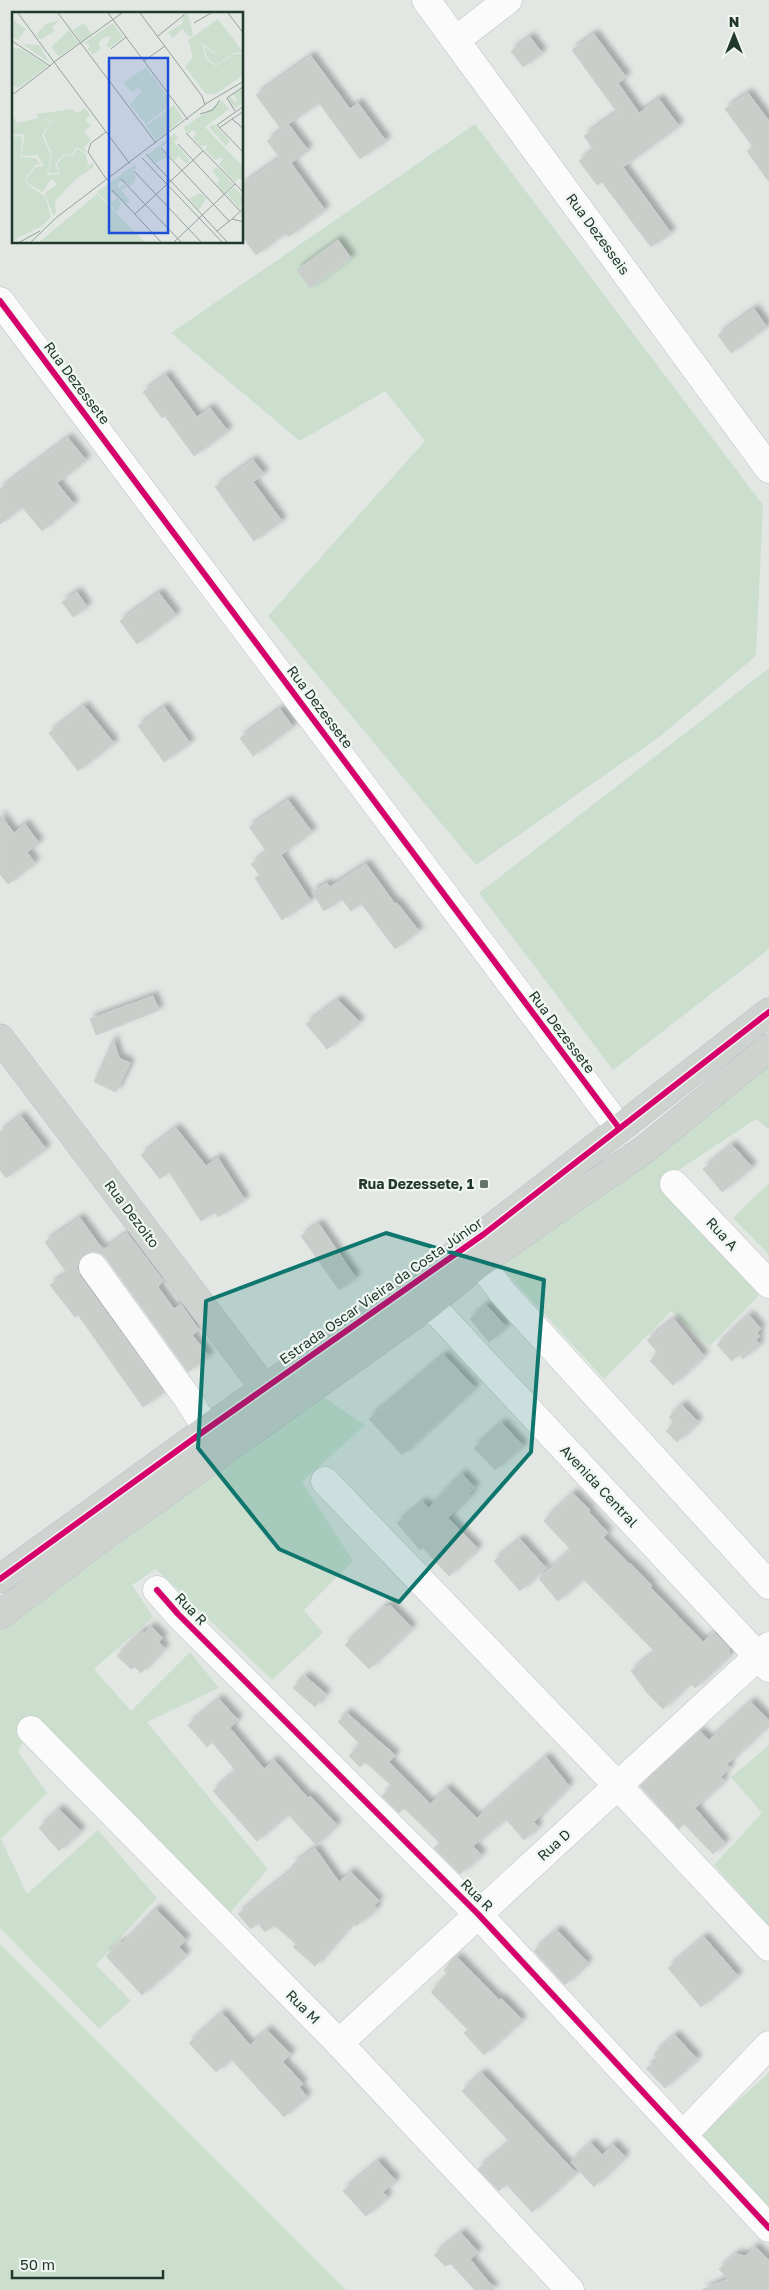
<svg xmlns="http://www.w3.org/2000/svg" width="769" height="2290" font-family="'Golos Text',sans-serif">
<defs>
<filter id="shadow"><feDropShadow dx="4.5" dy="-4.5" stdDeviation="2.5" flood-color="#0004"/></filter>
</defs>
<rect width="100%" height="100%" fill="#e2e7e4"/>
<!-- green -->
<g fill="#ccdfcf">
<path d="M475 124 763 505 756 656 658 738 476 865 268 616 425 441 385 391 300 441 171 333Z"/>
<path d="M769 668V949L613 1070 479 893Z"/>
<path d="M769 1058V1130L756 1119 662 1181 759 1295 710 1346 671 1311 604 1379 499 1265Z"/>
<path d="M769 1183V1255L733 1218Z"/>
<path d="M322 1396 365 1425 302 1482 353 1561 304 1610 323 1633 272 1680 156 1569 132 1585 153 1617 94 1669 131 1711 190 1652 219 1688 147 1722 268 1869 229 1914 36 1717 18 1752 47 1793 1 1839 27 1894 98 1830 157 1898 96 1965 131 2001 99 2029 0 1928V1630Z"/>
<path d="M769 1745V1927L714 1865 762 1813 731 1777Z"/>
<path d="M0 1944 346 2290H0Z"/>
<path d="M769 2073V2208L699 2135Z"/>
</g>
<!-- building -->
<g fill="#c9cecb" stroke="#cbd0cd" filter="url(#shadow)">
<path d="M594 34 626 77 618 83 639 113 659 99 679 126 623 167 671 233 651 247 602 182 597 185 579 161 594 150 584 136 617 112 572 50Z"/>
<path d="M530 37 542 53 523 67 511 51Z"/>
<path d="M311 56 350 109 358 103 386 141 360 159 319 103 281 129 256 95Z"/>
<path d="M748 93 769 121V182L747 151 753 147 725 109Z"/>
<path d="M289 125 308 150 291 163 325 210 288 237 286 233 256 255 242 236V185L280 158 267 141Z"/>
<path d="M338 240 351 258 310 288 297 270Z"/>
<path d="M754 309 767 327 731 353 718 335Z"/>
<path d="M166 375 197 417 210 408 228 431 194 456 165 416 162 418 143 392Z"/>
<path d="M68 438 86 460 57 483 74 504 42 531 22 507 0 524V489Z"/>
<path d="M253 460 264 474 253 482 282 521 254 541 215 487Z"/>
<path d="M77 592 87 607 73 617 62 602Z"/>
<path d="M159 593 176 615 137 644 120 621Z"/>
<path d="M84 706 114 743 78 771 49 733Z"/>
<path d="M164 707 190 743 164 762 138 726Z"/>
<path d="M280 709 293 727 253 756 240 738Z"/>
<path d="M288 800 312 832 281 855 311 901 282 920 255 878 260 875 251 864 267 852 249 827Z"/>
<path d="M0 815 14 833 25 824 39 843 27 852 35 863 8 884 0 874Z"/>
<path d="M366 864 395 904 397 903 419 931 395 949 361 903 351 911 342 899 324 911 312 892 327 883 330 887Z"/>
<path d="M153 996 159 1010 96 1035 90 1019Z"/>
<path d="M338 1000 360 1022 327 1049 306 1024Z"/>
<path d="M113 1039 119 1058 130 1063 116 1092 94 1082Z"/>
<path d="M21 1116 46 1149 6 1178 0 1170V1132Z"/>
<path d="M176 1128 206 1166 218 1158 245 1200 218 1217 215 1212 201 1221 169 1172 160 1179 141 1155Z"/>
<path d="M732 1145 752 1167 722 1192 703 1169Z"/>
<path d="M80 1218 103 1250 127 1233 163 1280 158 1287 174 1309 181 1304 199 1330 192 1335 209 1356 188 1372 106 1258 100 1253 92 1251 84 1255 79 1261 77 1268 80 1276 164 1392 143 1407 78 1315 75 1317 50 1285 67 1273 45 1242Z"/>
<path d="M319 1224 356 1278 339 1290 301 1236Z"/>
<path d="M486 1305 506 1327 489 1342 470 1319Z"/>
<path d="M749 1315 761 1329 757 1333 760 1336 756 1340 760 1344 743 1359 739 1354 732 1361 717 1345Z"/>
<path d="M674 1319 704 1356 673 1385 650 1361 658 1353 647 1340Z"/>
<path d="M444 1355 475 1388 402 1455 369 1419Z"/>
<path d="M682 1405 698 1422 677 1442 666 1431 674 1423 669 1417Z"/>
<path d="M502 1423 523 1446 495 1470 474 1448Z"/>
<path d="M462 1474 475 1488 469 1493 471 1495 448 1518 478 1549 449 1576 423 1548 420 1550 397 1523 423 1502 429 1508Z"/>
<path d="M573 1493 590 1510 589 1512 608 1533 603 1537 629 1564 630 1563 652 1586 650 1587 703 1642 714 1632 729 1648V1656L695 1688 690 1683 663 1709 648 1694 631 1671 655 1652 583 1579 558 1601 539 1579 571 1550 544 1521Z"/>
<path d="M520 1539 546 1568 520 1591 494 1561Z"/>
<path d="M391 1606 412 1628 369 1669 345 1645 384 1607Z"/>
<path d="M151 1626 163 1638 159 1642 165 1648 141 1673 135 1667 131 1669 117 1656 142 1631 144 1634Z"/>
<path d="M305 1676 326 1694 315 1707 293 1688Z"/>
<path d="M219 1699 238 1720 230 1728 264 1769 274 1760 308 1798 310 1796 337 1825 316 1845 288 1814 257 1841 213 1791 236 1771 212 1742 207 1747 188 1725Z"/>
<path d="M751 1702 769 1720V1725L727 1764 730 1768 721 1777 724 1781 695 1808 725 1843 713 1854 684 1824 679 1829 640 1786 700 1731 709 1740Z"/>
<path d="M347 1713 395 1755 389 1762 430 1804 447 1788 477 1818 546 1757 569 1786 534 1822 538 1827 524 1840 506 1819 473 1846 482 1855 460 1874 434 1848 440 1843 404 1808 399 1813 382 1796 392 1786 365 1762 360 1767 349 1756 360 1744 338 1722Z"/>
<path d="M59 1809 81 1831 59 1851 39 1828Z"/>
<path d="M315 1848 339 1882 351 1872 379 1901 374 1905 377 1909 356 1926 353 1922 315 1966 293 1947 296 1944 274 1925 265 1932 258 1923 251 1929 238 1914 295 1868 292 1865Z"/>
<path d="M156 1909 186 1940 179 1947 186 1955 142 1995 106 1956 121 1942 122 1944Z"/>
<path d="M557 1930 588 1963 565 1985 534 1951Z"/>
<path d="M704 1937 738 1976 701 2007 668 1968Z"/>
<path d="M457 1957 499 2000 501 1998 522 2020 484 2055 464 2033 468 2030 431 1992 448 1975 444 1970Z"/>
<path d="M222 2013 250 2045 267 2030 291 2054 283 2062 303 2084 299 2087 307 2097 284 2117 231 2059 216 2072 189 2043Z"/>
<path d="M675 2035 697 2059 665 2088 646 2068 658 2061 654 2054Z"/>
<path d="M482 2073 576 2173 532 2212 506 2184 499 2191 478 2169 510 2142 462 2091Z"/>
<path d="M591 2143 602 2155 613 2144 625 2157 594 2187 571 2162Z"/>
<path d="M378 2161 396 2181 383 2192 388 2197 366 2216 343 2191Z"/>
<path d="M461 2233 478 2252 470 2259 495 2290H475L451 2264 445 2266 434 2255Z"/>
<path d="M755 2247 769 2260V2290H702L728 2279 719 2269 736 2254 745 2256Z"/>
</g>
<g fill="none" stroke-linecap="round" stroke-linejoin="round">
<!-- minor casing -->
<g stroke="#bfc4c1" stroke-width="29">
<g id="minor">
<path d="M426 0 769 469"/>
<path d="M456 40 508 0"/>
<path d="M0 301 619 1128"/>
<path d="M674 1184 769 1284"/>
<path d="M480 1263 503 1293 769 1585"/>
<path d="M93 1267 186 1396 207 1429"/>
<path d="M426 1307 439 1314 769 1668"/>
<path d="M325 1481 619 1787 769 1947"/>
<path d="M157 1590 178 1614 478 1914 769 2228"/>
<path d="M31 1730 339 2043 570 2290"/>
<path d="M339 2043 769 1646"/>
<path d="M683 2135 769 2045"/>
</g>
</g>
<!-- major casing -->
<g stroke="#bcc3c0" stroke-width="29">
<g id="major">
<path d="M0 1038 265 1389"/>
<path d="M0 1579 207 1429 484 1234 769 1012"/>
<path d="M0 1615 102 1538 426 1307 480 1263 645 1149 769 1048"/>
</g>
</g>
<!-- minor -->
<use href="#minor" stroke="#fbfbfb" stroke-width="28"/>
<!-- major -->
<use href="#major" stroke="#ced3d0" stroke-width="28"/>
<!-- cycleway casing -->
<g stroke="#f0f6f2" stroke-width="9">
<g id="cycleway">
<path d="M0 301 619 1128"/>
<path d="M0 1579 207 1429 484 1234 769 1012"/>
<path d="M157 1590 178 1614 478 1914 769 2228"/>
</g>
</g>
<!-- cycleway -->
<use href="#cycleway" stroke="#d6006c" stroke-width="6"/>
</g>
<!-- marked area -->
<path fill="#0f766e" fill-opacity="0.2" stroke="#0f766e" stroke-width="4" stroke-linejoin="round" d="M386 1233 544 1280 531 1452 399 1602 279 1549 198 1448 206 1301Z"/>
<!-- markers -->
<rect fill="#65756e" stroke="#f0f6f2" stroke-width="2" x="479" y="1179" width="10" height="10" rx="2.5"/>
<g text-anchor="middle" stroke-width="4.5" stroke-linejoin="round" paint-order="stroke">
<!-- street labels -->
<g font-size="14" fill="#22382e" stroke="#f0f6f2">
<text transform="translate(598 234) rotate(54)" y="5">Rua Dezesseis</text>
<text transform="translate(77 383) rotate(53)" y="5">Rua Dezessete</text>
<text transform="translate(320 707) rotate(53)" y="5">Rua Dezessete</text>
<text transform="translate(562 1032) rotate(53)" y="5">Rua Dezessete</text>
<text transform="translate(132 1214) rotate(53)" y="5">Rua Dezoito</text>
<text transform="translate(722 1234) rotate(47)" y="5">Rua A</text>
<text transform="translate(381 1291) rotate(-35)" y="5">Estrada Oscar Vieira da Costa Júnior</text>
<text transform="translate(599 1486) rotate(47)" y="5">Avenida Central</text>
<text transform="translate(191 1609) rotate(46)" y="5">Rua R</text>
<text transform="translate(554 1845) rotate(-42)" y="5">Rua D</text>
<text transform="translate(477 1895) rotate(45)" y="5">Rua R</text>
<text transform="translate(303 2007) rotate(45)" y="5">Rua M</text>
</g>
<!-- poi labels -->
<g font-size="14" font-weight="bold" fill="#22382e" stroke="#f0f6f2" text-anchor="end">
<text x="474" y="1189">Rua Dezessete, 1</text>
</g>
</g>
<!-- overview -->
<g transform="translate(12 12)">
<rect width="231" height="231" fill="#e2e7e4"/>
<path d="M172 1H176L181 23 178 25 170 17 161 26 156 20 170 12ZM0 7 14 17 6 28 0 24ZM206 7 231 40 222 41 204 53 195 46 192 34 201 41 204 38 201 40 190 31 194 47 204 54 222 42H231V63L204 82H194L173 55 181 45 176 28ZM48 8 40 15 43 19 28 28 24 22 34 12ZM72 11 80 22 69 30 61 18ZM101 11 111 25 98 36 94 34 99 24 91 26 87 31 88 37 81 43 76 37 78 32 72 31ZM57 18 67 31 47 45 39 35ZM10 32 27 33 38 51ZM8 36 36 54 6 76 0 72V37ZM134 55 156 85 155 96 134 112 118 93 130 79 127 76 120 80 111 71ZM231 75V91L223 96 216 86 218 84 223 90 225 88 221 82ZM210 89 217 97 193 115 231 155V170L227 166 223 170 207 152 211 147 209 145 203 148 193 138 196 132 190 135 181 126 185 121 181 118 177 122 171 116ZM162 93 171 107 144 128 134 114ZM73 96 78 103 74 108 79 114 72 119 79 128 72 135 75 141 64 135 60 143 52 142 43 152 47 161H36L40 143 32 123 40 109 30 106 39 110 30 123 39 144 35 163 48 162 45 152 53 143 61 144 65 137 74 142 76 153 81 151 82 155 64 167 43 189 44 201 41 204 33 181 45 172 39 167 31 180 18 173 14 167 24 155 32 154 25 143 10 144 12 122 0 123V103L5 111 26 106 24 102 60 97 65 101ZM202 112 218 129 214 134 197 115ZM163 121 166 126 162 130 178 148 175 152 166 144 163 149 153 139 158 134 155 131 148 136 155 145 144 151 136 143ZM10 124 9 145 24 146 29 153 24 152 13 167 17 174 33 184 39 205 30 214 0 229V125ZM122 153 125 155 121 159 124 165 122 171 118 174 109 169 105 173 107 176 112 172 114 175 109 178 118 189 115 192 99 180V190L105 186 109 191 105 201 85 180ZM205 155 221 172 212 181 204 171 208 168 200 159ZM222 175 231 185 228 197 215 182ZM188 181 194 186 187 198 177 187ZM85 182 134 231H26Z" fill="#ccdfcf"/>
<path fill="none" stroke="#95a19b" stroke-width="1" d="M6 1 42 50 110 1M46 1 144 131M96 1 176 108M128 1 190 84 193 93M216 1 232 22M182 11 199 1M146 24 172 3M0 29 38 54 42 50 118 152M99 37 114 25M132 49 153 34M0 83 38 54M232 94 205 113 232 141M223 99 215 86 232 74M188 102 201 98 208 88M220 107 232 117M207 116 232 99M94 120 79 131 76 140 95 168M174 121 232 181M166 132 228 199M149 136 217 209M134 142 216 231M130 146 211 231M122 159 190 231M109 167 170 231M100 178 150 231M123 202 191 139M220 207 232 196M205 219 220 207 232 210M6 231 28 219M18 231 45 205 195 91 232 69M161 231 223 172"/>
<path fill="#1d4ed8" fill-opacity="0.15" stroke="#1d4ed8" stroke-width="2.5" d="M97 46H156V221H97Z"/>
<rect width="231" height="231" fill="none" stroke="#22382e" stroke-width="2.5"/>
</g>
<!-- north arrow -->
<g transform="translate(734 35)" stroke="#f0f6f2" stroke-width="4" paint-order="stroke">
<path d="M0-4L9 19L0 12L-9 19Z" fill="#22382e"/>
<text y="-8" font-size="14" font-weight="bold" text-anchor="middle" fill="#22382e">N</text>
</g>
<!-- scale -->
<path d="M12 2270v8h151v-8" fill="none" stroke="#22382e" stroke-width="2.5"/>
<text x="20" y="2270" font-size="15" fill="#22382e" stroke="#f0f6f2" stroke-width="4" paint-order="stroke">50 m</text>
</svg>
